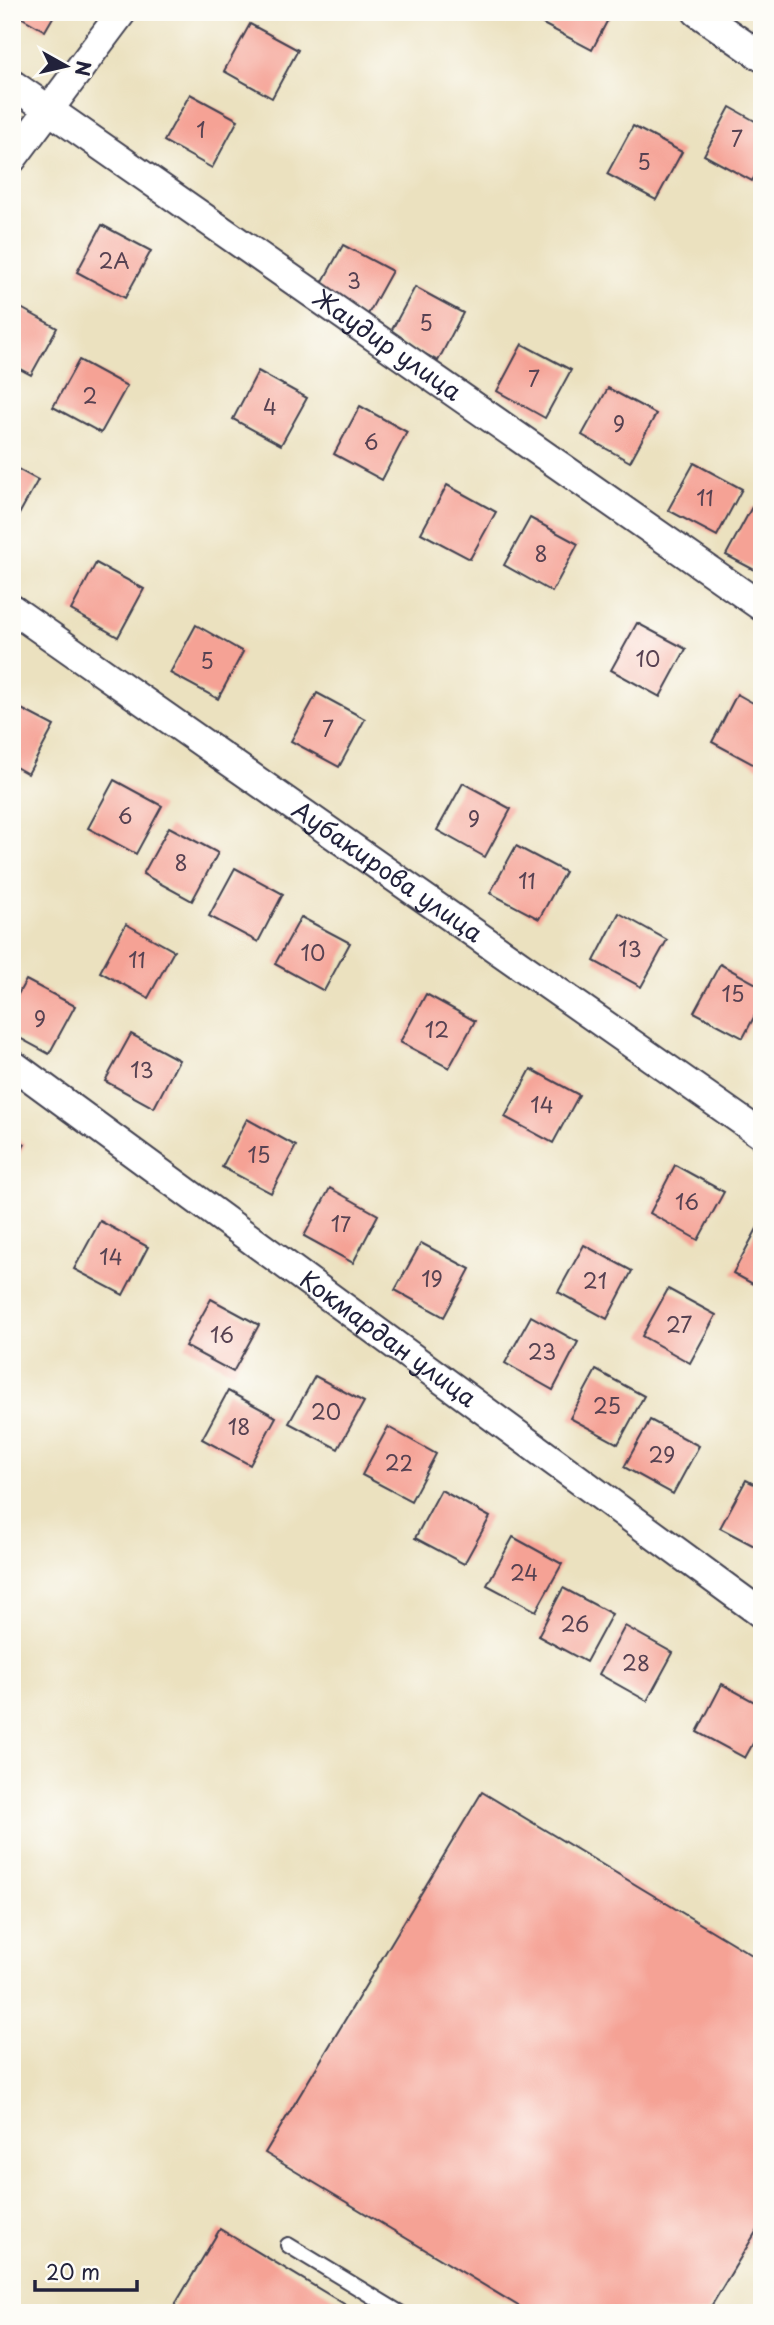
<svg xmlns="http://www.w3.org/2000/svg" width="774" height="2325" font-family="'Playpen Sans',sans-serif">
<rect width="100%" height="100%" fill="#fdfcf7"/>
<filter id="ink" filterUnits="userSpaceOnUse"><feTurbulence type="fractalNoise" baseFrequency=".0143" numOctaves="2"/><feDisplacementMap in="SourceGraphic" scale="14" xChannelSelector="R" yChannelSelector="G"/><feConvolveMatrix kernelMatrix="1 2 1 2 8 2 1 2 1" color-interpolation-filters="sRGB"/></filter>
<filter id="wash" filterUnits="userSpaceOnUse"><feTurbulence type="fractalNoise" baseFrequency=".00686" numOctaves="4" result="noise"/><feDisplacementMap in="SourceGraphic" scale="28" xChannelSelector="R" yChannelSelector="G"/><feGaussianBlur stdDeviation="1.57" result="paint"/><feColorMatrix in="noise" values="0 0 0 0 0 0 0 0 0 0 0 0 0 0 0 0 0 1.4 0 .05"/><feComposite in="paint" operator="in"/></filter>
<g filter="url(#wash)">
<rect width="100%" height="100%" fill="#ebe1bf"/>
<g id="blocks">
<!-- building -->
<g fill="#f5a295">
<path d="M12 12H56L45 31Z"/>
<path d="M550 12H612L592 50 543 24Z"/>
<path d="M250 24 298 50 272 98 224 71Z"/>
<path d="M190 94 238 120 212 168 164 141Z"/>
<path d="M730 107 762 125V164L752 181 704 155Z"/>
<path d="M633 126 682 152 656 200 607 174Z"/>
<path d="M102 225 151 251 125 298 77 272Z"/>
<path d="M343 245 392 271 366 318 317 292Z"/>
<path d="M415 287 463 313 438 361 389 335Z"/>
<path d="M12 303 57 328 31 375 12 365Z"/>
<path d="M522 344 571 370 545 418 497 391Z"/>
<path d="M79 360 127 386 101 433 53 407Z"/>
<path d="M258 371 307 398 281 445 233 419Z"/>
<path d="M608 388 656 414 630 462 582 435Z"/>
<path d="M360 406 407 432 382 480 334 454Z"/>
<path d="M694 463 742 489 717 536 668 510Z"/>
<path d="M12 466 38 480 12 527Z"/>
<path d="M447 485 496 512 470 559 421 533Z"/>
<path d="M752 507 762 513V574L726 555Z"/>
<path d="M530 518 578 544 552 592 504 565Z"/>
<path d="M96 563 144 589 118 637 71 610Z"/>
<path d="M637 623 686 649 660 697 611 670Z"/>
<path d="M196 625 243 652 218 699 170 673Z"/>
<path d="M317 693 365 719 339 767 291 741Z"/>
<path d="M737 694 762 708V764L760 768 712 742Z"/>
<path d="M12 704 54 726 28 774 12 765Z"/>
<path d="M114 780 162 806 136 854 88 828Z"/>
<path d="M463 783 511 809 485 857 437 830Z"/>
<path d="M169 827 218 853 192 901 143 874Z"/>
<path d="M516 846 565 872 539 919 490 893Z"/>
<path d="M235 868 283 894 258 942 209 916Z"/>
<path d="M619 913 667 940 641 987 594 961Z"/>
<path d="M301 917 350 943 324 991 275 964Z"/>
<path d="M126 924 174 951 148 998 100 972Z"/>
<path d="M720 964 762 987V1002L743 1038 694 1012Z"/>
<path d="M26 980 75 1006 49 1054 12 1034V1005Z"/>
<path d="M426 994 475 1021 449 1068 400 1042Z"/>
<path d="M131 1034 179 1060 154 1108 105 1081Z"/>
<path d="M531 1069 579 1095 553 1143 505 1117Z"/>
<path d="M247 1119 296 1146 271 1193 222 1167Z"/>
<path d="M12 1137 25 1144 12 1168Z"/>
<path d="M675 1165 724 1192 698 1240 650 1213Z"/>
<path d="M330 1188 378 1215 353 1263 304 1236Z"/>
<path d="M100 1221 148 1247 123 1295 74 1269Z"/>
<path d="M759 1225 762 1227V1289L733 1273Z"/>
<path d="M421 1243 470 1269 444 1317 395 1290Z"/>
<path d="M584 1245 632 1271 607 1319 558 1292Z"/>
<path d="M668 1289 716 1315 690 1363 642 1336Z"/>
<path d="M211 1299 259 1325 233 1372 185 1346Z"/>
<path d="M531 1316 578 1342 553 1390 505 1363Z"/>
<path d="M596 1370 644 1396 618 1444 570 1418Z"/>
<path d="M315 1376 364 1402 338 1449 289 1423Z"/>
<path d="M228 1391 276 1417 250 1465 202 1439Z"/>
<path d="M650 1420 699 1446 673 1494 624 1467Z"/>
<path d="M388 1427 436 1454 411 1501 362 1475Z"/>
<path d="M746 1480 762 1488V1550L720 1528Z"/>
<path d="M441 1490 490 1517 464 1564 415 1538Z"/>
<path d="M513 1537 562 1564 536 1611 487 1585Z"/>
<path d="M563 1588 612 1614 586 1662 538 1636Z"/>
<path d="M625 1626 673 1653 647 1701 599 1674Z"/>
<path d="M722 1684 762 1706V1727L745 1758 697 1732Z"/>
<path d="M482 1792 762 1961V2222L707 2313H530L265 2153Z"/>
<path d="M220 2229 359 2313H170Z"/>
</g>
</g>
</g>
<g filter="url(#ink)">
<use href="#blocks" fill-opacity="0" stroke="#403f4f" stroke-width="2"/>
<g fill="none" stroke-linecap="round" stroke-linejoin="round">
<!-- lane casing -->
<g stroke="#403f4f" stroke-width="18">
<path id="lane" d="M288 2245 400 2313"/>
</g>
<!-- street casing -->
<g stroke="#403f4f" stroke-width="32">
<g id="street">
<path d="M697 12 762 57"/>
<path id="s1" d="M12 84 762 607"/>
<path d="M12 159 122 12"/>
<path id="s2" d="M12 609 762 1135"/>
<path id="s3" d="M12 1064 762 1614"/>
</g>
</g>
<!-- lane -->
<use href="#lane" stroke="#fff" stroke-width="14"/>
<!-- street -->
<use href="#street" stroke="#fff" stroke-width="28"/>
</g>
</g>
<g text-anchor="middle" stroke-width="5" stroke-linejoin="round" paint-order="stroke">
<!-- number labels -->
<g font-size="21" fill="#574252">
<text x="201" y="138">1</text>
<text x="737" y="147">7</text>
<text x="644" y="170">5</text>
<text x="114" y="269">2А</text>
<text x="354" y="289">3</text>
<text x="426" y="331">5</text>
<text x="534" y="387">7</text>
<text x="90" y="404">2</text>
<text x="270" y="415">4</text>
<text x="619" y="432">9</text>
<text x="371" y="450">6</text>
<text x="705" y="506">11</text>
<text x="541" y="562">8</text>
<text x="648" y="667">10</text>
<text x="207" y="669">5</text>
<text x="328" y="737">7</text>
<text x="125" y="824">6</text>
<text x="474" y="827">9</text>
<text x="181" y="871">8</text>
<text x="527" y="889">11</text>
<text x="630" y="957">13</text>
<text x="313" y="961">10</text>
<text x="137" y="968">11</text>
<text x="733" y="1002">15</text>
<text x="40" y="1027">9</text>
<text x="437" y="1038">12</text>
<text x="142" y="1078">13</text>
<text x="542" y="1113">14</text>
<text x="259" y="1163">15</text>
<text x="687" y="1210">16</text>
<text x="341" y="1232">17</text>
<text x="111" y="1265">14</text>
<text x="432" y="1287">19</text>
<text x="595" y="1289">21</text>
<text x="679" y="1333">27</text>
<text x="222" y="1343">16</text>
<text x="542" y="1360">23</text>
<text x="607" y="1414">25</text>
<text x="326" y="1420">20</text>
<text x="239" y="1435">18</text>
<text x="662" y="1463">29</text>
<text x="399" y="1471">22</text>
<text x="524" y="1581">24</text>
<text x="575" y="1632">26</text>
<text x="636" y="1671">28</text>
</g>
<!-- street labels -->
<g font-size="24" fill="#22223b" stroke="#fdfcf7">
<text dy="8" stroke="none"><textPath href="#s1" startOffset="457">Жаудир улица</textPath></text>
<text dy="8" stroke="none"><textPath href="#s2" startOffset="458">Аубакирова улица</textPath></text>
<text dy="8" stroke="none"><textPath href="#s3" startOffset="466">Кокмардан улица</textPath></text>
</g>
</g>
<!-- margin -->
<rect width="774" height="2325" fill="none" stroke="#fdfcf7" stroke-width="42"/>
<!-- north arrow -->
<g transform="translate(66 66) rotate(98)" stroke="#fdfcf7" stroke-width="5" paint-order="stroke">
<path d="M0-5L12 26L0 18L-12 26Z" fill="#22223b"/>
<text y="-10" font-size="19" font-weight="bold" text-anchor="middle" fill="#22223b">N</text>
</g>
<!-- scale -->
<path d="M35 2280v10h102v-10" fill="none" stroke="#22223b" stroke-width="3.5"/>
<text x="46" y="2280" font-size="21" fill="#22223b" stroke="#fdfcf7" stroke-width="5" paint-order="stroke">20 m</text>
</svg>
